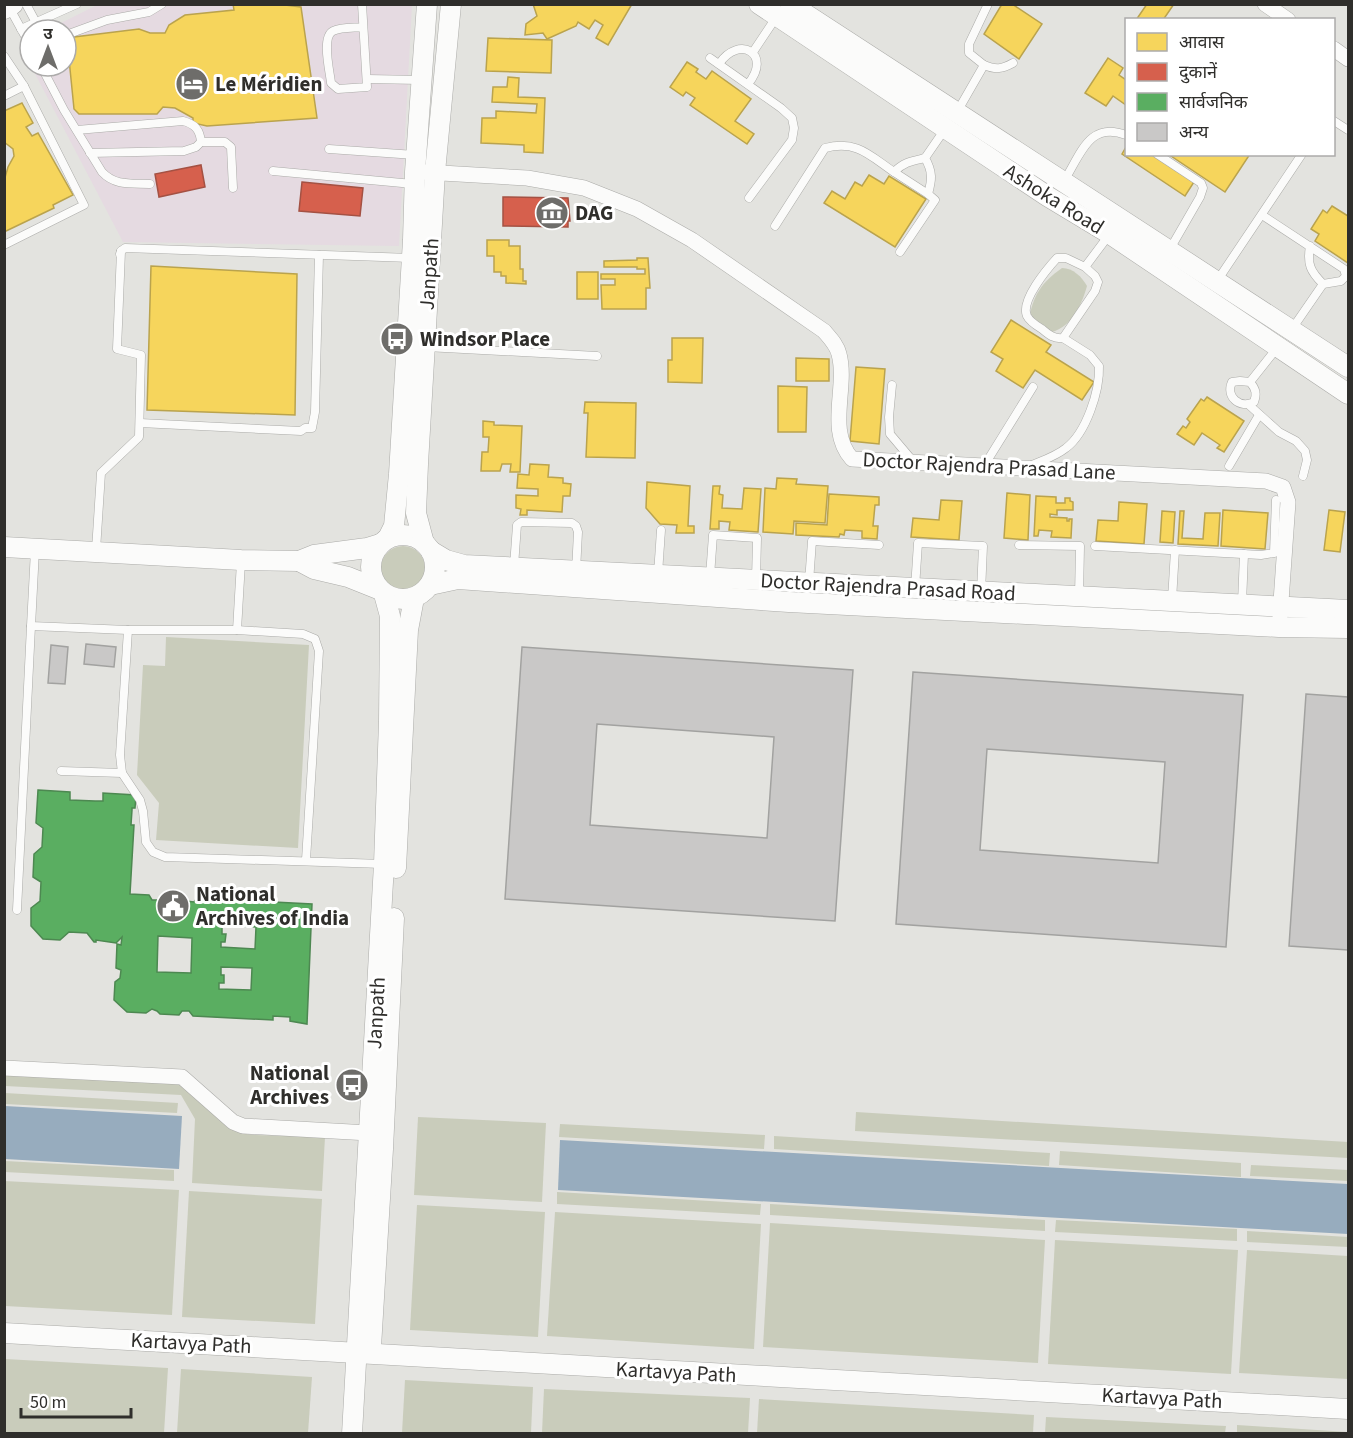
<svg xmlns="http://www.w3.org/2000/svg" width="1353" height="1438" font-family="'Source Sans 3','Noto Sans Devanagari',sans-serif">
<rect width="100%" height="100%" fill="#e3e3df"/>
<!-- commercial -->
<path fill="#e5dae1" d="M97 5H412L399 246 123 242 31 66H66V30H47Z"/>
<!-- green -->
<g fill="#c9ccbb">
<path d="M1062 268C1073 268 1082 277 1087 286 1081 307 1070 330 1047 333L1029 321C1032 296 1042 282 1062 268Z"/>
<circle cx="403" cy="568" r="22"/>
<path d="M166 637 309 645 298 848 156 840 159 803 137 775 143 665 165 666Z"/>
<path d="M4 1072 180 1083 228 1128 246 1134 255 1135 325 1137 322 1191 192 1183 195 1119 181 1095 5 1086Z"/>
<path d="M5 1093 178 1103 177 1113 5 1104Z"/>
<path d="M856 1112 1348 1142V1158L855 1131Z"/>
<path d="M418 1117 546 1123 542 1202 414 1195Z"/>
<path d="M560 1124 765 1135 764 1149 559 1137Z"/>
<path d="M774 1136 1050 1153 1049 1166 774 1149Z"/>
<path d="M1060 1151 1241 1163V1177L1059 1165Z"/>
<path d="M5 1161 174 1170V1181L5 1172Z"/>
<path d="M1251 1165 1348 1170V1181L1250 1176Z"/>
<path d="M4 1181 179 1190 172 1315 5 1306Z"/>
<path d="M189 1191 322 1199 315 1324 182 1317Z"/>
<path d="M557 1192 761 1204 760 1215 557 1204Z"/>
<path d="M770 1204 1045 1220V1231L770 1215Z"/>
<path d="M417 1205 545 1212 538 1337 410 1330Z"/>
<path d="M555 1212 761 1224 754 1349 547 1336Z"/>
<path d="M1056 1220 1237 1229V1241L1055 1232Z"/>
<path d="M770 1223 1045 1240 1038 1363 763 1347Z"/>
<path d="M1247 1231 1348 1237V1247L1247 1242Z"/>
<path d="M1055 1240 1238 1250 1231 1374 1048 1364Z"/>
<path d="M1247 1250 1348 1256V1379L1239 1373Z"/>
<path d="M5 1359 168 1368 164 1433H5Z"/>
<path d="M181 1369 312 1377 308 1433H177Z"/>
<path d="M405 1380 533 1387 531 1433H402Z"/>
<path d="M544 1389 750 1398 748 1433H542Z"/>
<path d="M759 1399 1034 1415 1033 1433H757Z"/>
<path d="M1046 1417 1226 1426 1225 1433H1045Z"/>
<path d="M1237 1425 1348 1432V1433H1237Z"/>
</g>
<!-- water -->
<g fill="#97acbe">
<path d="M5 1106 182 1116 179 1169 5 1159Z"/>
<path d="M560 1140 1348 1184V1234L558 1190Z"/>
</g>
<!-- homes -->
<g fill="#f6d55c" stroke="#baa34d" stroke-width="1.5">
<path d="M233 4H277L301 7 317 118 207 126 193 123V118L175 108 163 107 157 114H79L74 109 68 49 74 37 139 29 150 33H165L169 25 185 15 234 10Z"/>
<path d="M533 4 590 5 632 4 608 45 596 38 603 25 595 20 589 29 578 22 576 26 547 39 543 33 525 35 526 24 537 16Z"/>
<path d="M1002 4H1012L1042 24 1019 59 984 34Z"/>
<path d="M1147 4H1174L1163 20H1136Z"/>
<path d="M488 38 552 40 551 73 486 71Z"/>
<path d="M1108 58 1123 68 1119 75 1126 80V105L1113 96 1106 106 1085 93Z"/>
<path d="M687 62 698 69 696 72 706 79 712 71 751 99 735 121 754 134 747 144 690 105 695 98 686 92 683 96 670 87Z"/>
<path d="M508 77 519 78 518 97 545 98 543 153 524 152V145L481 143 482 118H496V111L536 113 537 104 492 102 493 87H507Z"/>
<path d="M22 103 33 123 26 127 32 136 38 133 73 195 53 205 54 208 4 232V181L8 167 14 156 13 149 4 142V111Z"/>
<path d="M1126 147V154H1151L1194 182 1185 196 1122 154Z"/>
<path d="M1168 154H1250L1225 192Z"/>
<path d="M869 175 884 184 889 176 926 199 895 247 824 203 832 191 845 199 855 182 862 186Z"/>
<path d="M1332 206 1348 216V263L1315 241 1319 234 1311 229 1323 210 1327 213Z"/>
<path d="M487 240H509V246H520V269H523V281H526V284L506 283V276H501V272H494V256H487Z"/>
<path d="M637 258H648L650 288H646V309H602L601 285H615V279H601V274H645V269H637V267H604V261L637 260Z"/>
<path d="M151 266 297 274 295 415 147 410Z"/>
<rect x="577" y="272" width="21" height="27"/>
<path d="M1011 320 1051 345 1046 352 1094 382 1082 400 1035 370 1023 388 996 371 1003 359 991 352Z"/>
<path d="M672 338H703L702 383 668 382V360H672Z"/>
<path d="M796 358 829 359V381H796Z"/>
<path d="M856 367 885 369 879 444 850 441Z"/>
<path d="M778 386 807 387 806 432H778Z"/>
<path d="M1207 397 1244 421 1224 452 1217 448 1220 445 1202 433 1194 445 1177 434 1183 426 1186 428 1190 422 1187 419 1201 399 1204 401Z"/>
<path d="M585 402 636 403 635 458 586 457 588 413H584Z"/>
<path d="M483 421 494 422V425L522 426 520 472H510L511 464H502L500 471H481L482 452H488L489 437H483Z"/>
<path d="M530 464 549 465 548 477 563 478V483L571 484 570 496H563L562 512 527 510V515H520L521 509 516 508V495L538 496V489L517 488 518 474 529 475Z"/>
<path d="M777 478 797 479 796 484 828 486 825 523 794 521 793 534 763 532 765 488 776 489Z"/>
<path d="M647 482 690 486 688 526H694V533H676L677 525 660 524 646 508Z"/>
<path d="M713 486H720L719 494 723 495 722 508 742 509 744 488 761 489 758 532 729 530 730 522 719 521V529H710Z"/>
<path d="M1007 493 1030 495 1028 540 1004 538Z"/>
<path d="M829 494 879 497V505H875L873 526H878L877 539 862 538V531L845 530 844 535 840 534 839 537 796 535V523L827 525Z"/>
<path d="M1036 496 1056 497V503H1065V498H1070V501L1073 502V510H1057V515L1050 514V517L1067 518V521H1069V519H1072L1071 538 1051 537 1052 531 1039 530 1038 536H1034Z"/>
<path d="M941 500 962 501 959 540 911 537 913 518 939 520Z"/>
<path d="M1119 502 1147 504 1144 544 1096 541 1098 520 1118 521Z"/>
<path d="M1223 510 1268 513 1265 549 1221 546Z"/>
<path d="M1329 510 1345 512 1340 552 1324 550Z"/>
<path d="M1162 511 1175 512 1173 543 1160 542Z"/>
<path d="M1180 511H1184L1182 538 1203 539 1205 513H1220L1218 546 1178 544Z"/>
</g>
<!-- shops -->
<g fill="#d6604d" stroke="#a45143" stroke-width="1.5">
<path d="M201 165 205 187 159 197 155 174Z"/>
<path d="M302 182 363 188 360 216 299 211Z"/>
<path d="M503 197 568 198 570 221H568V227L503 226Z"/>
</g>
<!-- public -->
<path fill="#5aae61" stroke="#4d8851" stroke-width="1.5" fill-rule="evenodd" d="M38 790 70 792V800L95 801H103V793L136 795 135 808H132V810L131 825H134L130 894 149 895 152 900H161L163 896 183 897 186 901 194 902 197 898 312 904 307 1024 290 1021V1017L273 1016V1020L193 1016 189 1011H182L179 1015 160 1014 157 1011 152 1009 146 1013 127 1012 114 1000 115 982 120 978 121 970 116 968 117 944 121 945 122 937 116 943 96 940V942H94L87 933 69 932 60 940 43 939 31 926V908L40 901 41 882 33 877 34 854 42 847 43 828 36 823ZM222 925 256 927 255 949 221 947V942H225L226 934H222ZM158 936 192 938 191 973 157 972ZM221 967 252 968 251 990 219 989V983H224V975H221Z"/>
<!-- building -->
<g fill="#c9c8c7" stroke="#a2a2a0" stroke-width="1.5" fill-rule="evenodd">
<path d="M86 644 116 647 114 667 84 664Z"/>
<path d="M51 645 68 647 65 684 48 683Z"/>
<path d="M522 647 853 670 835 921 505 899ZM597 724 774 737 767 838 590 825Z"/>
<path d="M913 672 1243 695 1226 947 896 924ZM987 749 1165 762 1158 863 980 850Z"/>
<path d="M1306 694 1348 697V950L1289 946Z"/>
</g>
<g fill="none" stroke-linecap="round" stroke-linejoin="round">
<!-- service casing -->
<g stroke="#ababa8" stroke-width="9">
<g id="service">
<path d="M26 4 40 30"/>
<path d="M362 4 367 87 338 89 331 83C330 72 321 37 333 31 341 27 354 28 363 27"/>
<path d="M9 7 30 45"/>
<path d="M21 29 77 4"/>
<path d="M66 35 107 20 149 12 162 4"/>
<path d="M753 52 777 16"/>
<path d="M4 56 24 86 84 205 4 245"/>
<path d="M710 58 781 108 792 118 794 128 792 140 749 198"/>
<path d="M719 64C739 34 773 54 748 84"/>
<path d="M984 65 969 53V44L988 4"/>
<path d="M41 66 64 110 102 172C115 186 131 183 150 184"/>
<path d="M367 79 420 80"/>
<path d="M4 96 24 86"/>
<path d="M957 112 984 65C996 70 1002 69 1013 63"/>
<path d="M1334 121 1348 130"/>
<path d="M77 130 183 121C195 124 200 130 201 142L196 147 184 151 90 153"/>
<path d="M201 142H225L231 147 233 188"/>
<path d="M329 149 415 155"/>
<path d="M1157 154 1201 183 1203 188 1200 197 1170 249"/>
<path d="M925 158C933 172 932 180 928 194L894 172C904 162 912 161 925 158L945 129"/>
<path d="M273 171 413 184"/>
<path d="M1064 181C1081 154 1089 121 1126 135"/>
<path d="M1262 215 1344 269 1346 276 1341 281 1323 284C1310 271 1307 264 1310 246"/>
<path d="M775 226 825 148C857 140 869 155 894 172"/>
<path d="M900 252 935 200 928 194"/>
<path d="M120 254 121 251 125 248 411 258"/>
<path d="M1085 267 1095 276 1098 282 1095 291 1063 338C1054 339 1049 335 1042 329 1037 326 1030 322 1027 316 1020 301 1047 269 1057 258H1066L1085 267 1109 235"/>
<path d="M1217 281 1302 154"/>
<path d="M1292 329 1323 284"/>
<path d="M426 347 597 356"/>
<path d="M1240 381 1250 382C1256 389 1257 394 1254 402 1240 409 1225 397 1232 382Z"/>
<path d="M1250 382 1277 348"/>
<path d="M892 385 889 417 890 434 912 460"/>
<path d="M1249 405 1279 432 1296 441 1305 451 1307 460 1303 476"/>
<path d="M140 423 301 431 305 428H312L315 412 319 255"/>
<path d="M1032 465C1044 460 1056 456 1066 448 1086 433 1100 391 1099 366L1090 355 1063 338"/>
<path d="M984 466 1033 387"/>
<path d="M1229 466 1259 415"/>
<path d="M1019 545 1080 546 1079 597"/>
<path d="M1095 546 1261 555 1274 553 1276 500"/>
<path d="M35 550 31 626 128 630"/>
<path d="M96 550 101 473 139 437 141 355 117 349 121 251"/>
<path d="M514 566 517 525 521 522 572 523 576 526 578 532 576 571"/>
<path d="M658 574 661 530"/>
<path d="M710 576 713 535 757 538 756 580"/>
<path d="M809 582 812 541 879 545"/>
<path d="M915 588 918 543 983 546 981 592"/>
<path d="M1172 600 1175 550"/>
<path d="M1242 603 1244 554"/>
<path d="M237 630 241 562"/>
<path d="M61 771 122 773"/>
<path d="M306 860 319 651 315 639 303 634 237 630H128L120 755 122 773 140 800 143 811 146 842 153 852 165 857 383 864"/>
<path d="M17 910 31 626"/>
</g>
</g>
<!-- minor casing -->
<g stroke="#ababa8" stroke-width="16">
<g id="minor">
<path d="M1265 4 1288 20"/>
<path d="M1334 49 1348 59"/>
<path d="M424 172 527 178 584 188 637 209 692 240 824 331C830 338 837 345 839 354 848 388 826 430 852 459L1266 481 1283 487 1288 502 1280 616"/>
<path d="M4 1068 182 1077 233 1122 243 1126 369 1133"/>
</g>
</g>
<!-- secondary casing -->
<g stroke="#ababa8" stroke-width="21">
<g id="secondary">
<path d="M759 4 1047 196 1110 234 1348 394"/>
<path d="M790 4 1348 367"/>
<path d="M4 9 13 4"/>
<circle cx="403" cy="567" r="32"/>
<path d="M388 538 394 526 399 474 413 240 415 172 427 4"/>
<path d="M424 543 416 513 418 464 435 172 451 4"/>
<path d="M4 547 241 560 299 561 314 555 367 548 380 544"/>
<path d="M431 551 446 560 464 565 1348 610"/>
<path d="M299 561 314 569 348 577 378 589"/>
<path d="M430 585 458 579 789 602 1279 627 1348 628"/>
<path d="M396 868 408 630 414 598"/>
<path d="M4 1333 1348 1409"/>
<path d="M371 1347 383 1149 394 918"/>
<path d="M352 1434 384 864 389 721 390 616 384 594"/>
</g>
</g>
<!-- service -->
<use href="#service" stroke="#fbfbfa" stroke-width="8"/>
<!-- minor -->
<use href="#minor" stroke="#fbfbfa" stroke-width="15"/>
<!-- secondary -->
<use href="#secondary" stroke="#fbfbfa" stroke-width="20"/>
</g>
<!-- icons -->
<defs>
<g id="hotel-disc" transform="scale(1.725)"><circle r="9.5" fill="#6e6d6a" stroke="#fff"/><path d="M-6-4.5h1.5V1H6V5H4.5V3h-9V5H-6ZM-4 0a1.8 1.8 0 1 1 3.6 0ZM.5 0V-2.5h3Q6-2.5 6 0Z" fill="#fff"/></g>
<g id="museum-disc" transform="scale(1.725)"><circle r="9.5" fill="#6e6d6a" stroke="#fff"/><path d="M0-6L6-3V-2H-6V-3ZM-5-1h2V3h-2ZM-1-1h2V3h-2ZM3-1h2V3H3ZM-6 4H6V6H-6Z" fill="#fff"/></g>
<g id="bus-disc" transform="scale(1.725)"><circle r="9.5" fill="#6e6d6a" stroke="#fff"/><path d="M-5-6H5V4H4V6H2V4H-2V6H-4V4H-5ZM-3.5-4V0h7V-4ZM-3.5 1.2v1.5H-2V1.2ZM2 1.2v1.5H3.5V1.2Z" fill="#fff"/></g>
<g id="civic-disc" transform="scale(1.725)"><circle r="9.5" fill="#6e6d6a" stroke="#fff"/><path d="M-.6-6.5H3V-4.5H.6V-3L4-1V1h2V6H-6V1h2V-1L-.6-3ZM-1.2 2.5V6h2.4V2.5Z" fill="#fff"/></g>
</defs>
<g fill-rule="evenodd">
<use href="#hotel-disc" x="192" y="84"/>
<use href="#museum-disc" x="552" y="213"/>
<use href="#bus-disc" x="397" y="339"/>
<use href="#civic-disc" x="173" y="906"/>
<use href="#bus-disc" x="352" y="1085"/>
</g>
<g text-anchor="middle" stroke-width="6" stroke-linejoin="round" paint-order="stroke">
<!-- poi labels -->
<g font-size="21" font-weight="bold" fill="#2f2e2b" stroke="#fff" text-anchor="start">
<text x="215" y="91">Le Méridien</text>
<text x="575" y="220">DAG</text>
<text x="420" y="346">Windsor Place</text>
<text x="196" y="901">National<tspan x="196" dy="24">Archives of India</tspan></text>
<text x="329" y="1080" text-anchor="end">National<tspan x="329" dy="24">Archives</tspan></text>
</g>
<!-- street labels -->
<g font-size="21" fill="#2f2e2b" stroke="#fff">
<text transform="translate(1054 199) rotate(32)" y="7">Ashoka Road</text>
<text transform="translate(429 274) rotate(-86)" y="7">Janpath</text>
<text transform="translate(989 466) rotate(3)" y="7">Doctor Rajendra Prasad Lane</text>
<text transform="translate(888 587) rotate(3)" y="7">Doctor Rajendra Prasad Road</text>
<text transform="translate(376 1013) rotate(-87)" y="7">Janpath</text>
<text transform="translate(191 1343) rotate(3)" y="7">Kartavya Path</text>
<text transform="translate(676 1372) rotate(3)" y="7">Kartavya Path</text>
<text transform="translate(1162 1398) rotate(3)" y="7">Kartavya Path</text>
</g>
</g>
<!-- border -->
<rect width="1353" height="1438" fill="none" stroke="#2f2e2b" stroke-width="12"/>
<!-- legend -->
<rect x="1125" y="18" width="210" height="138" fill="#ffffff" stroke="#acabaa" stroke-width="1.5"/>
<rect x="1137" y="33" width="30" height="18" fill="#f6d55c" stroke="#acabaa" stroke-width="1.5"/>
<text x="1179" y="48" font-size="18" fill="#2f2e2b">आवास</text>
<rect x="1137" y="63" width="30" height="18" fill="#d6604d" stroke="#acabaa" stroke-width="1.5"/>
<text x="1179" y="78" font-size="18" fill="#2f2e2b">दुकानें</text>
<rect x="1137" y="93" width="30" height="18" fill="#5aae61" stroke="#acabaa" stroke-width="1.5"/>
<text x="1179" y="108" font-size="18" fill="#2f2e2b">सार्वजनिक</text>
<rect x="1137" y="123" width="30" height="18" fill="#c9c8c7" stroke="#acabaa" stroke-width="1.5"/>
<text x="1179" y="138" font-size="18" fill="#2f2e2b">अन्य</text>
<!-- north arrow -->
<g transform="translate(48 48)"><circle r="28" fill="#ffffff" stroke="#acabaa" stroke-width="1.5"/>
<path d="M0-4.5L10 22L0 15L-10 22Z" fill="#6e6d6a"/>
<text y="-9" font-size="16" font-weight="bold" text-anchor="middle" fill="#2f2e2b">उ</text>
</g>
<!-- scale -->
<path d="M21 1408v9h110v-9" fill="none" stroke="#2f2e2b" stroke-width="3"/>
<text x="30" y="1408" font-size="18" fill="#2f2e2b" stroke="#ffffff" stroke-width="4.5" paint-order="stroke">50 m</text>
</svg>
